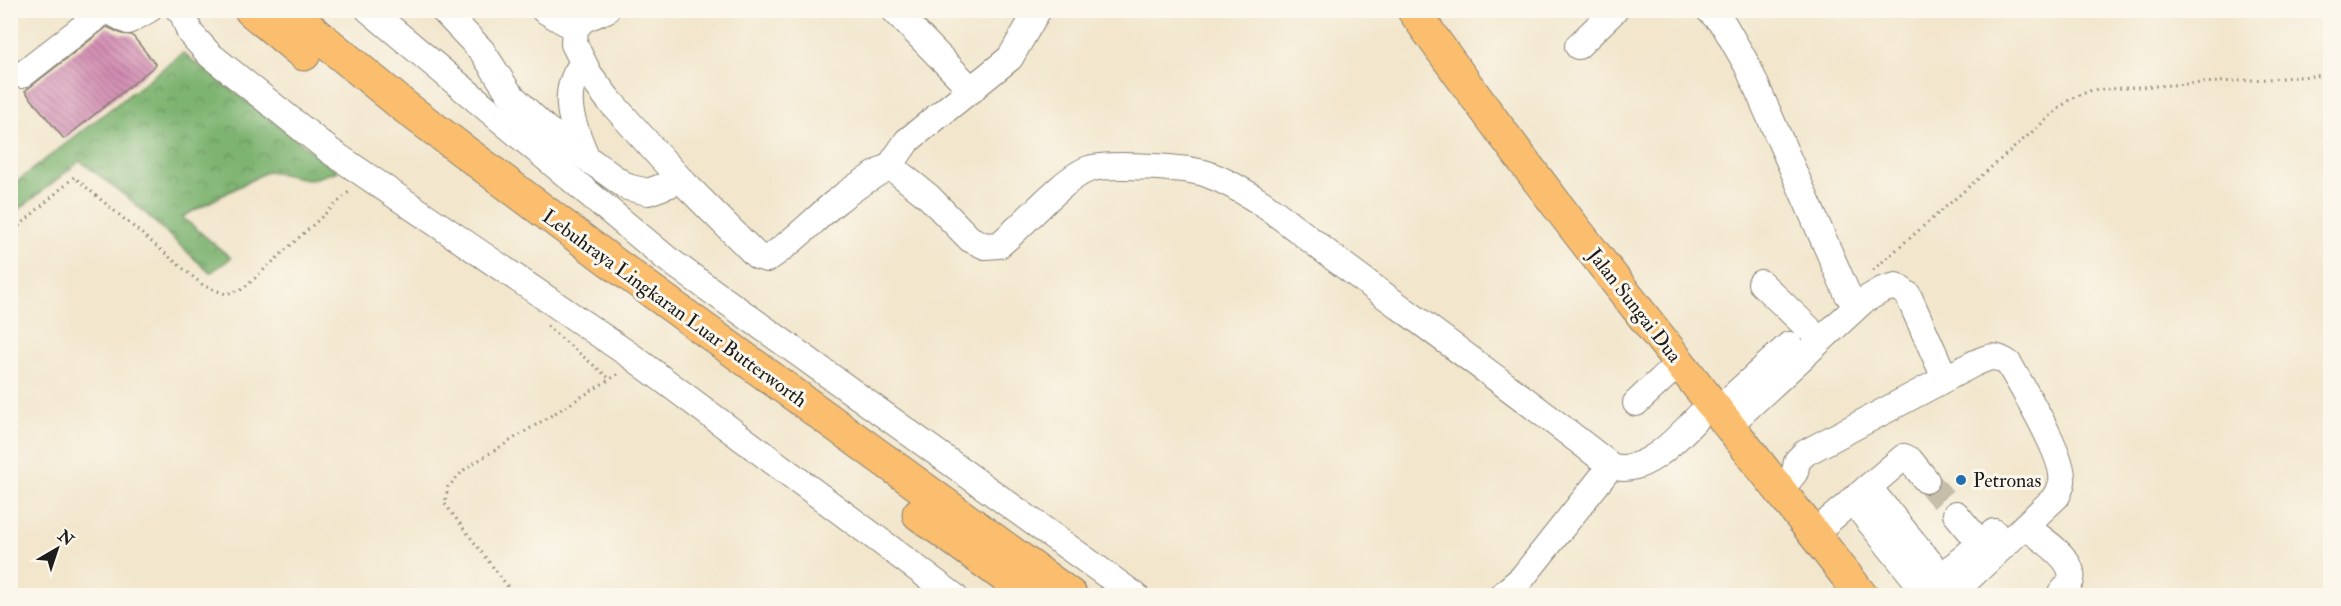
<svg xmlns="http://www.w3.org/2000/svg" width="2341" height="606" font-family="'IM FELL Double Pica',serif">
<defs>
<pattern id="forest-crowns" width="20" height="18" patternUnits="userSpaceOnUse" patternTransform="scale(1.5)"><rect width="20" height="18" fill="#7eb471"/><path d="M2 6a3 3 0 1 1 6 0M12 15a3 3 0 1 1 6 0" fill="none" stroke="#66925c"/></pattern>
<pattern id="building-back-hatch" width="6" height="6" patternUnits="userSpaceOnUse" patternTransform="scale(1.5)"><rect width="6" height="6" fill="#d28db2"/><path d="M-1 5l2 2M0 0l6 6M5-1l2 2" fill="none" stroke="#aa7290"/></pattern>
</defs>
<rect width="100%" height="100%" fill="#fbf7ec"/>
<filter id="ink" filterUnits="userSpaceOnUse"><feTurbulence type="fractalNoise" baseFrequency=".0167" numOctaves="2"/><feDisplacementMap in="SourceGraphic" scale="12" xChannelSelector="R" yChannelSelector="G"/><feConvolveMatrix kernelMatrix="1 2 1 2 8 2 1 2 1" color-interpolation-filters="sRGB"/></filter>
<filter id="wash" filterUnits="userSpaceOnUse"><feTurbulence type="fractalNoise" baseFrequency=".008" numOctaves="4" result="noise"/><feDisplacementMap in="SourceGraphic" scale="24" xChannelSelector="R" yChannelSelector="G"/><feGaussianBlur stdDeviation="1.35" result="paint"/><feColorMatrix in="noise" values="0 0 0 0 0 0 0 0 0 0 0 0 0 0 0 0 0 1.4 0 .05"/><feComposite in="paint" operator="in"/></filter>
<g filter="url(#wash)">
<rect width="100%" height="100%" fill="#f2e6cc"/>
<!-- forest -->
<path fill="url(#forest-crowns)" stroke="#4d6846" stroke-width="1.5" d="M183 53 338 171 310 180 268 171 182 217 231 258 210 273 132 201 80 161 11 216V186Z"/>
<g id="blocks">
<!-- building -->
<path fill="url(#building-back-hatch)" d="M107 27 122 34 132 35 156 65 64 139 25 91Z"/>
</g>
</g>
<g filter="url(#ink)">
<use href="#blocks" fill-opacity="0" stroke="#878174" stroke-width="1.5"/>
<g fill="none" stroke-linecap="round" stroke-linejoin="round">
<!-- minor-tunnel -->
<path stroke="#c7bea9" stroke-width="26" stroke-dasharray="26 13" stroke-linecap="butt" d="M1926 480 1956 514"/>
<!-- minor casing -->
<g stroke="#878174" stroke-width="28">
<g id="minor">
<path d="M179 10 183 14 190 33 210 55 330 151 634 358 954 596"/>
<path d="M369 10 666 258 1136 596"/>
<path d="M443 10 482 51 509 93 524 108 545 128 627 187 648 192 681 180"/>
<path d="M544 10 575 28"/>
<path d="M606 10 584 19 575 28 574 44 589 74 608 99 681 180 757 256 767 259C791 244 811 223 832 205 850 190 870 177 890 166L929 197 970 239 985 246 999 245C1022 227 1064 177 1089 169 1107 163 1188 167 1207 174 1257 192 1303 236 1346 267 1435 333 1525 398 1611 466 1648 479 1688 426 1712 402"/>
<path d="M894 10 972 90"/>
<path d="M1709 10 1724 25 1747 65 1847 293 1857 306"/>
<path d="M1578 46 1615 10"/>
<path d="M583 63C559 93 572 124 586 156"/>
<path d="M22 75 101 13 109 11 128 21 148 10"/>
<path d="M890 166 907 141 1010 58 1038 10"/>
<path d="M1761 283 1808 328"/>
<path d="M1636 403 1679 363"/>
<path d="M1718 410 1789 345"/>
<path d="M1730 424 1863 301 1882 290 1896 286 1908 295 1945 378"/>
<path d="M1868 487 1941 576"/>
<path d="M1781 490 1795 472 1797 461 1805 453 1973 364C1988 357 1995 353 2009 364 2022 388 2066 457 2062 482 2061 487 2059 491 2057 496L1950 596"/>
<path d="M1852 500 1929 596"/>
<path d="M1956 514 1981 544"/>
<path d="M2026 527C2040 538 2076 559 2071 580 2069 585 2063 591 2059 596"/>
<path d="M1814 533 1904 457 1910 460 1926 480"/>
<path d="M1928 588 1994 532"/>
<path d="M1501 596 1522 578 1611 466"/>
</g>
</g>
<!-- major casing -->
<g stroke="#878174" stroke-width="34">
<path id="major" d="M1413 10C1555 211 1712 401 1862 596"/>
</g>
<!-- highway casing -->
<g stroke="#878174" stroke-width="35">
<g id="highway">
<path d="M251 10 304 54"/>
<path d="M287 10 405 107 609 260 1071 596"/>
<path d="M919 514 1032 596"/>
</g>
</g>
<!-- path -->
<g stroke="#878174" stroke-width="3" stroke-dasharray="1.5 4.5" stroke-linecap="butt">
<path d="M10 234 74 177 204 286 226 294 243 289 350 191"/>
<path d="M1873 270 2070 99 2092 90 2330 75"/>
<path d="M547 326 610 379"/>
<path d="M515 596 445 504 448 487 466 468 620 373"/>
</g>
<!-- minor -->
<use href="#minor" stroke="#fff" stroke-width="26"/>
<!-- major -->
<use href="#major" stroke="#fabe6e" stroke-width="32"/>
<!-- highway -->
<use href="#highway" stroke="#fabe6e" stroke-width="33"/>
</g>
</g>
<!-- markers -->
<circle fill="#1f6fb2" stroke="#fbf7ec" stroke-width="2" cx="1961" cy="480" r="6"/>
<g text-anchor="middle" stroke-width="6" stroke-linejoin="round" paint-order="stroke">
<!-- street labels -->
<g font-size="20" fill="#1c1c1c" stroke="#fbf7ec">
<text transform="translate(1635 305) rotate(52)" y="7">Jalan Sungai Dua</text>
<text transform="translate(675 308) rotate(36)" y="7">Lebuhraya Lingkaran Luar Butterworth</text>
</g>
<!-- poi labels -->
<g font-size="20" fill="#1c1c1c" stroke="#fbf7ec" text-anchor="start">
<text x="1973" y="487">Petronas</text>
</g>
</g>
<!-- margin -->
<rect width="2341" height="606" fill="none" stroke="#fbf7ec" stroke-width="36"/>
<!-- north arrow -->
<g transform="translate(57 549) rotate(39)" stroke="#fbf7ec" stroke-width="4.5" paint-order="stroke">
<path d="M0-4.5L10 22L0 15L-10 22Z" fill="#1c1c1c"/>
<text y="-9" font-size="16" font-weight="bold" text-anchor="middle" fill="#1c1c1c">N</text>
</g>
</svg>
